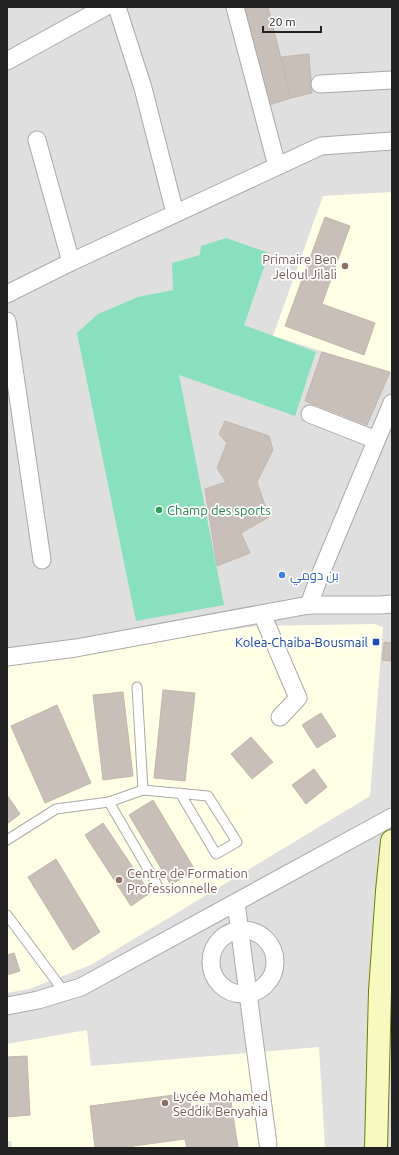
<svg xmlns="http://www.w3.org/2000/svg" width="399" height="1155" font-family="Ubuntu,Cairo,sans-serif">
<rect width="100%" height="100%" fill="#f2efe9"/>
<!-- residential -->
<rect fill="#e0dfdf" x="7" y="7" width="385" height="1141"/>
<!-- education -->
<g fill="#ffffe5">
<path d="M392 192V373L273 336 323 196Z"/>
<path d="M375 624 383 627 370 796 91 965 29 989 7 993V661L257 626Z"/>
<path d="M87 1030 91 1066 319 1047 325 1148H12L11 1141H7V1044Z"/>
</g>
<!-- pitch -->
<path fill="#88e0be" d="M226 238 269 253 244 325 316 352 295 416 179 375 224 605 136 621 77 333 98 314 138 297 173 290 172 263 200 255 201 246Z"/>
<!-- building -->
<g fill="#c7bfb8" stroke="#c4b6ab">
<path d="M242 7H268L291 98 269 105Z"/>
<path d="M309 54 312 93 291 98 281 57Z"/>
<path d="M325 217 350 226 322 304 375 323 364 355 285 326Z"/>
<path d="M322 352 390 372 367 425 305 401Z"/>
<path d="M225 421 269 436 273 450 257 482 269 517 241 533 250 553 217 566 205 489 226 482 217 468 227 443 219 434Z"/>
<path d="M384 642 392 643V661L382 660Z"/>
<path d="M163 690 195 693 185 781 154 778Z"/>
<path d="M123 692 133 776 103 780 93 695Z"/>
<path d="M57 705 91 783 45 803 11 726Z"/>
<path d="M321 713 336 736 317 748 302 725Z"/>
<path d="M251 737 273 762 252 779 231 754Z"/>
<path d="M314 769 327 787 306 804 292 785Z"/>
<path d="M7 795 20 814 7 824Z"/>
<path d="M153 800 195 870 171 885 129 815Z"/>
<path d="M103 823 150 893 131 906 85 835Z"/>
<path d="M56 859 100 932 73 950 28 877Z"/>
<path d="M14 953 20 971 7 975V955Z"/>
<path d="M27 1056 30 1115 7 1117V1057Z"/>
<path d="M189 1093 191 1106 231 1101 238 1148H187L185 1139 133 1146 134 1148H95L90 1106Z"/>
</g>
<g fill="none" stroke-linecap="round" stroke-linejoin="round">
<!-- service casing -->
<g stroke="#a9a9a9" stroke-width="11">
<g id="service">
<path d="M137 687 143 790"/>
<path d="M109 802 159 888"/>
<path d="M7 840 56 809 109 802 143 790 208 796 237 842 216 854 180 793"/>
<path d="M7 915 65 993"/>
</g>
</g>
<!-- minor casing -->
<g stroke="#a9a9a9" stroke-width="19">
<g id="minor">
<path d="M117 7 143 88 175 213"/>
<path d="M235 7 277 166"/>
<path d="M7 61 105 7"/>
<path d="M320 84 392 80"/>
<path d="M37 140 71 262"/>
<path d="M7 294 71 262 321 146 392 141"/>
<path d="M7 321 42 560"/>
<path d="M310 414 376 440"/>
<path d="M309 605 318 580 392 403"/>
<path d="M262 614 298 698 280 717"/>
<path d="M7 657 76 648 309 605H380L392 604"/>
<path d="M236 903 268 1144"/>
<circle cx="243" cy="962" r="32"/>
<path d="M7 1006 38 1000 81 987 392 817"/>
</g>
</g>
<!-- secondary casing -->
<g stroke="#707d05" stroke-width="24">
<path id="secondary" d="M376 1148 380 991 387 891 392 841"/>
</g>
<!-- service -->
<use href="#service" stroke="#fff" stroke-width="9"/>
<!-- minor -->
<use href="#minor" stroke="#fff" stroke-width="17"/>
<!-- secondary -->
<use href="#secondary" stroke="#f7fabf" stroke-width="22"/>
</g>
<!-- markers -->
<g fill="#8d6e63" stroke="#fff" stroke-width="1.5">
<circle cx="345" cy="266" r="4"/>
<circle cx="119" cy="880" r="4"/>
<circle cx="165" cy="1103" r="4"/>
</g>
<circle fill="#2e9e5b" stroke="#fff" stroke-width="1.5" cx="159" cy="510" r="4"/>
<circle fill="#3f7fe0" stroke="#fff" stroke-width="1.5" cx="282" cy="575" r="4"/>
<rect fill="#1a4fb4" stroke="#fff" stroke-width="1.5" x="372" y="638" width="8" height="8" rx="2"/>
<g text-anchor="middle" stroke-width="3.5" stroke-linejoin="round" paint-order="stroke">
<!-- education labels -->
<g font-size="13" fill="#785e54" stroke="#fff" text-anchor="start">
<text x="337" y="264" text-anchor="end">Primaire Ben<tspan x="337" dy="15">Jeloul Jilali</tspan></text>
<text x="127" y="878">Centre de Formation<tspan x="127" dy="15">Professionnelle</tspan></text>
<text x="173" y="1101">Lycée Mohamed<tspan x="173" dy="15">Seddik Benyahia</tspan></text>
</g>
<!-- leisure labels -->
<g font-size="13" fill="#27864d" stroke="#fff" text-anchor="start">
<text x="167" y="515">Champ des sports</text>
</g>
<!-- shop labels -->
<g font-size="13" fill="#366cbe" stroke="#fff" text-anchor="start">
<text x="290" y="580">بن دومي</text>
</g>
<!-- transit labels -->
<g font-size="13" fill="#164399" stroke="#fff" text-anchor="end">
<text x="368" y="647">Kolea-Chaiba-Bousmail</text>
</g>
</g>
<!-- border -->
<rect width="399" height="1155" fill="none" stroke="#222222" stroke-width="16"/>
<!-- scale -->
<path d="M263 26v6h58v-6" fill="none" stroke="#222222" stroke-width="2"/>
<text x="269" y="26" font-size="12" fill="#222222" stroke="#ffffff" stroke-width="3" paint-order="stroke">20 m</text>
</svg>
